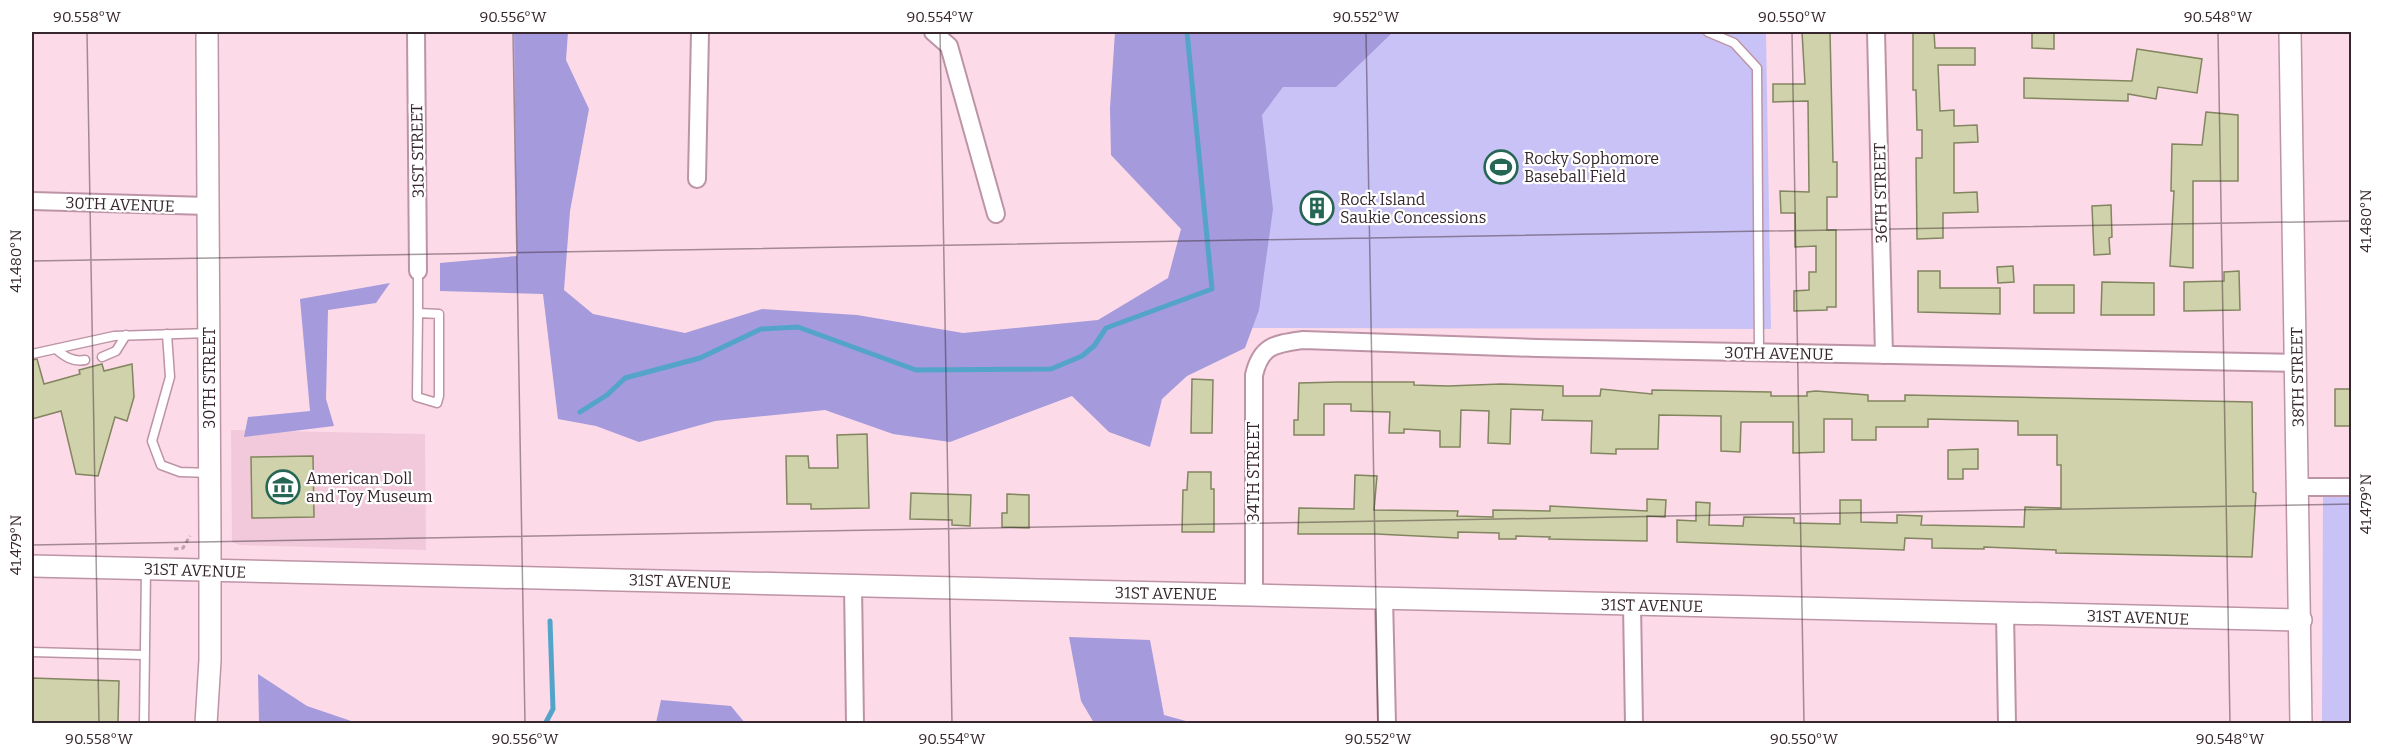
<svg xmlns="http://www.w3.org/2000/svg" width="2383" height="755" font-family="Bitter,serif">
<rect width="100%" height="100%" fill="#fddae8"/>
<!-- built -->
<path fill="#f1c9da" d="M231 430 425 434 426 550 240 545 232 542Z"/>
<!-- green -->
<g fill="#c9c2f6">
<path d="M1218 32H1766L1771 329 1221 328Z"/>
<path d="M2323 495 2351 496V723H2322Z"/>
</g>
<!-- forest -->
<g fill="#a49adc">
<path d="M514 32H568L566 60 589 109 570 211 564 290 593 314 685 333 762 309 857 315 963 333 1098 320 1168 278 1181 229 1111 155 1110 108 1115 32H1393L1336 87H1283L1262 115 1273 209 1259 310 1245 348 1187 376 1162 399 1150 447 1109 432 1072 396 950 442 893 434 825 410 715 421 639 442 596 426 558 419 543 294 440 291V263L517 256Z"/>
<path d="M390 283 376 303 328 310 326 399 334 426 244 437 248 417 310 411 300 299Z"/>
<path d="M1069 637 1150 640 1164 715 1193 723H1094L1081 701Z"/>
<path d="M258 674 307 706 357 723H259Z"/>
<path d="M661 700 731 706 745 723H656Z"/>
</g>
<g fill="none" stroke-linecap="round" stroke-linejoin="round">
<!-- stream -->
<g stroke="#54a4ca" stroke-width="5">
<path d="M580 412 607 395 625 378 700 358 761 329 798 327 916 370 1051 369 1082 356 1094 346 1106 328 1212 289 1187 32"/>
<path d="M545 724 553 709 550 621"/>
</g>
</g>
<!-- building -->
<g fill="#cfd2aa" stroke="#82855f" stroke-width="1.5">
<path d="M1802 32H1830L1833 162H1837V197H1827V230H1836V307H1827V310L1794 311V291L1809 290V272H1816V246L1795 247V213H1781L1780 191 1809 192 1808 101 1773 102V84H1805Z"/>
<path d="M1913 32H1934L1935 48H1975V65H1938L1940 111 1954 110V126L1977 125 1978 142 1954 143V193L1977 192 1978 212 1943 213V238L1917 239 1916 158H1922V130H1917L1916 90H1913Z"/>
<path d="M2032 32H2054V49L2032 48Z"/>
<path d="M2137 49 2202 59 2197 93 2158 87 2156 99 2128 94V101L2024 98V78L2132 81Z"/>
<path d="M2206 112 2238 115V181H2193V268L2170 266 2174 191H2171L2172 144 2202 145Z"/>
<path d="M2111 205 2112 237 2109 238 2110 254 2094 255 2092 206Z"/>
<path d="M2013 266 2014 282 1998 283 1997 267Z"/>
<path d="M1918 271H1940V288H2000V314L1918 312Z"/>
<path d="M2239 271 2240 310 2184 311V282L2224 281V272Z"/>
<path d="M2102 282 2154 283V315H2101Z"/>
<rect x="2034" y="285" width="40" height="28"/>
<path d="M37 359 44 384 80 374 79 370 102 364 104 371 132 364 134 397 127 421 115 417 98 476 76 474 61 411 32 419V360Z"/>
<path d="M1192 379 1213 380 1212 433H1191Z"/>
<path d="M1338 382H1414V385L1448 386 1501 384 1563 386V396H1600L1601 389 1652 394V390L1771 392V396H1807V392L1816 391 1868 395V401H1905V395L2252 402 2253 492 2256 493 2252 557 2056 553V550L1984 547V549L1932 548V539L1905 538 1904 550 1677 542V520L1696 521V502L1710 503 1709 525 1743 526 1744 517 1794 518V523L1840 524V500H1861V522L1897 523V515L1922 516 1921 525 2024 527 2025 507 2061 508V465H2057V435H2018V421L1928 419V427H1876V440H1852V419H1824V452L1793 453V422H1741L1740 452 1721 451V416L1659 415 1658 449H1616V454L1591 453 1592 421 1542 420 1543 410 1511 409 1510 444 1488 443 1489 411 1461 410 1460 447H1440V431L1404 429V433H1389L1390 412 1351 411V404H1324V435H1294V420H1298L1299 383Z"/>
<rect x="2335" y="389" width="17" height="37"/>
<path d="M867 434 869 508 811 509V504H787L786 456H808L809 468H838L837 435Z"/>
<path d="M1978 449V469H1963V479H1948V450Z"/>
<path d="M313 456 314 517 252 518 251 457Z"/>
<path d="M1188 472H1211V489H1214V532H1182L1183 490H1187Z"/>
<path d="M1355 475 1377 476 1374 510 1458 511 1457 516 1493 517V510L1550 511V506L1647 511V499L1666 500 1665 517 1647 516V541L1549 539 1550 537 1516 536V539H1499V533L1458 532V538L1376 534H1298L1299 508 1354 509Z"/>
<path d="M911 493 971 495 970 526 952 525V520L910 519Z"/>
<path d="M1007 494 1029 495V528L1002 527V513H1007Z"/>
<path d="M32 678 119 681 118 723H32Z"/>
</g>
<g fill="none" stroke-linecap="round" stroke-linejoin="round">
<!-- service casing -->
<g stroke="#bd94a5" stroke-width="11">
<g id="service">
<path d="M1708 32 1734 43 1757 68 1759 353"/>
<path d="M418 313 417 397 437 403 439 396V314L418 313V271"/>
<path d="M167 334 170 377 152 441 161 465 180 472 210 473"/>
<path d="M56 349C65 357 73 362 85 360"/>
<path d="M32 354 114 336 209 333"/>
<path d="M102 357 116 351 126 335"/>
<path d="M32 652 144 655"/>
<path d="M144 724 146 569"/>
</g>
</g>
<!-- minor casing -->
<g stroke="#bd94a5" stroke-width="20">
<g id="minor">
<path d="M416 32 418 271"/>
<path d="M933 32 949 46 996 214"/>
<path d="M1876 32 1884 355"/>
<path d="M697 179 700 32"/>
<path d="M32 201 208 206"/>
<path d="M2299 487H2352"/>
<path d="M853 585 855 724"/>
<path d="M1254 595V375C1261 345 1275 344 1303 340L1537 348 2296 363"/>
<path d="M1384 598 1387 724"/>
<path d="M1632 605 1634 724"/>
<path d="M2005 613 2007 724"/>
</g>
</g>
<!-- tertiary casing -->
<g stroke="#bd94a5" stroke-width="24">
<g id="tertiary">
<path d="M2290 32 2301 724"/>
<path d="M32 566 2301 620"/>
<path d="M206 724 210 660V539L207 32"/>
</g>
</g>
<!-- path -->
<g stroke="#bea1ad" stroke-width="3" stroke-dasharray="4.5 3" stroke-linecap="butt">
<path d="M174 549 183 548 190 536"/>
<path d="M2349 629H2352"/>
</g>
<!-- service -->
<use href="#service" stroke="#fff" stroke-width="8"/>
<!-- minor -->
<use href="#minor" stroke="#fff" stroke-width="16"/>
<!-- tertiary -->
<use href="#tertiary" stroke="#fff" stroke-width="21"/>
</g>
<!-- ticks -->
<path fill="none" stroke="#36262d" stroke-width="1.5" stroke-opacity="0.45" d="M87 32 99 724M513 32 525 724M940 32 952 724M1366 32 1378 724M1792 32 1804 724M2218 32 2230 724M32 261 2352 221M32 545 2352 504"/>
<!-- icons -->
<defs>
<g id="stadium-ring" transform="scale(1.725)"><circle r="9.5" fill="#fff" stroke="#266654" stroke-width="1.5"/><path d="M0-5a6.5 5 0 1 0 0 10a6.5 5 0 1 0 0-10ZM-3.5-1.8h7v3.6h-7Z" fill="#266654"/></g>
<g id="building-ring" transform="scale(1.725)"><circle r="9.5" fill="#fff" stroke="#266654" stroke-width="1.5"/><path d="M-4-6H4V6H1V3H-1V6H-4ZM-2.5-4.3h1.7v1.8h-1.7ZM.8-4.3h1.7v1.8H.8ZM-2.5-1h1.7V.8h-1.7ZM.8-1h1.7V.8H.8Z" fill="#266654"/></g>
<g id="museum-ring" transform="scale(1.725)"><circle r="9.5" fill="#fff" stroke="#266654" stroke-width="1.5"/><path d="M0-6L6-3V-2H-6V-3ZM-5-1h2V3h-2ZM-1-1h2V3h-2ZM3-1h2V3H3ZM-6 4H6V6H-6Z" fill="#266654"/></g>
</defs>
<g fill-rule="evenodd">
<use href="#stadium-ring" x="1501" y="167"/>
<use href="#building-ring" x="1317" y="208"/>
<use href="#museum-ring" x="283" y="487"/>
</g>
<g text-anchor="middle" stroke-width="4.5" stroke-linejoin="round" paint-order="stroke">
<!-- street labels -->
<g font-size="16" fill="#36262d" stroke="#fff">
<text transform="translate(417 151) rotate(-91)" y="6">31ST STREET</text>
<text transform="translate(1880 193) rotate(-91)" y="6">36TH STREET</text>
<text transform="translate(120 204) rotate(2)" y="6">30TH AVENUE</text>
<text transform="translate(1779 353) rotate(1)" y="6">30TH AVENUE</text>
<text transform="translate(2297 377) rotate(-91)" y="6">38TH STREET</text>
<text transform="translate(209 378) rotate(-90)" y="6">30TH STREET</text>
<text transform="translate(1253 472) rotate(-90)" y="6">34TH STREET</text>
<text transform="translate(195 570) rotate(2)" y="6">31ST AVENUE</text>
<text transform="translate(680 581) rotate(2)" y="6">31ST AVENUE</text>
<text transform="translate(1166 593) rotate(1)" y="6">31ST AVENUE</text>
<text transform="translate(1652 605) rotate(1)" y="6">31ST AVENUE</text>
<text transform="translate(2138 617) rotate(2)" y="6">31ST AVENUE</text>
</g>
<!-- poi labels -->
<g font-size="16" fill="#36262d" stroke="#fff" text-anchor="start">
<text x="1524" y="164">Rocky Sophomore<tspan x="1524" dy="18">Baseball Field</tspan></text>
<text x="1340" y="205">Rock Island<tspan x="1340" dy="18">Saukie Concessions</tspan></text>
<text x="306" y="484">American Doll<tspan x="306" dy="18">and Toy Museum</tspan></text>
</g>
</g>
<!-- border -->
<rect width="2383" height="755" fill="none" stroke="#ffffff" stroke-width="66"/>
<rect x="33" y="33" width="2317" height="689" fill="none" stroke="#36262d" stroke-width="2"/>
<g font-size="15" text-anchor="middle" fill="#36262d">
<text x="87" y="22">90.558°W</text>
<text x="513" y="22">90.556°W</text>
<text x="940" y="22">90.554°W</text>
<text x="1366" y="22">90.552°W</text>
<text x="1792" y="22">90.550°W</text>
<text x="2218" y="22">90.548°W</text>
<text transform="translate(2366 221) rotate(-90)" y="5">41.480°N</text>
<text transform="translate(16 261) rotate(-90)" y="5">41.480°N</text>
<text transform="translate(2366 504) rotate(-90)" y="5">41.479°N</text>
<text transform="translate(16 545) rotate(-90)" y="5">41.479°N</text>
<text x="99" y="744">90.558°W</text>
<text x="525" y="744">90.556°W</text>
<text x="952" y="744">90.554°W</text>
<text x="1378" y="744">90.552°W</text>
<text x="1804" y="744">90.550°W</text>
<text x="2230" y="744">90.548°W</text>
</g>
</svg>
